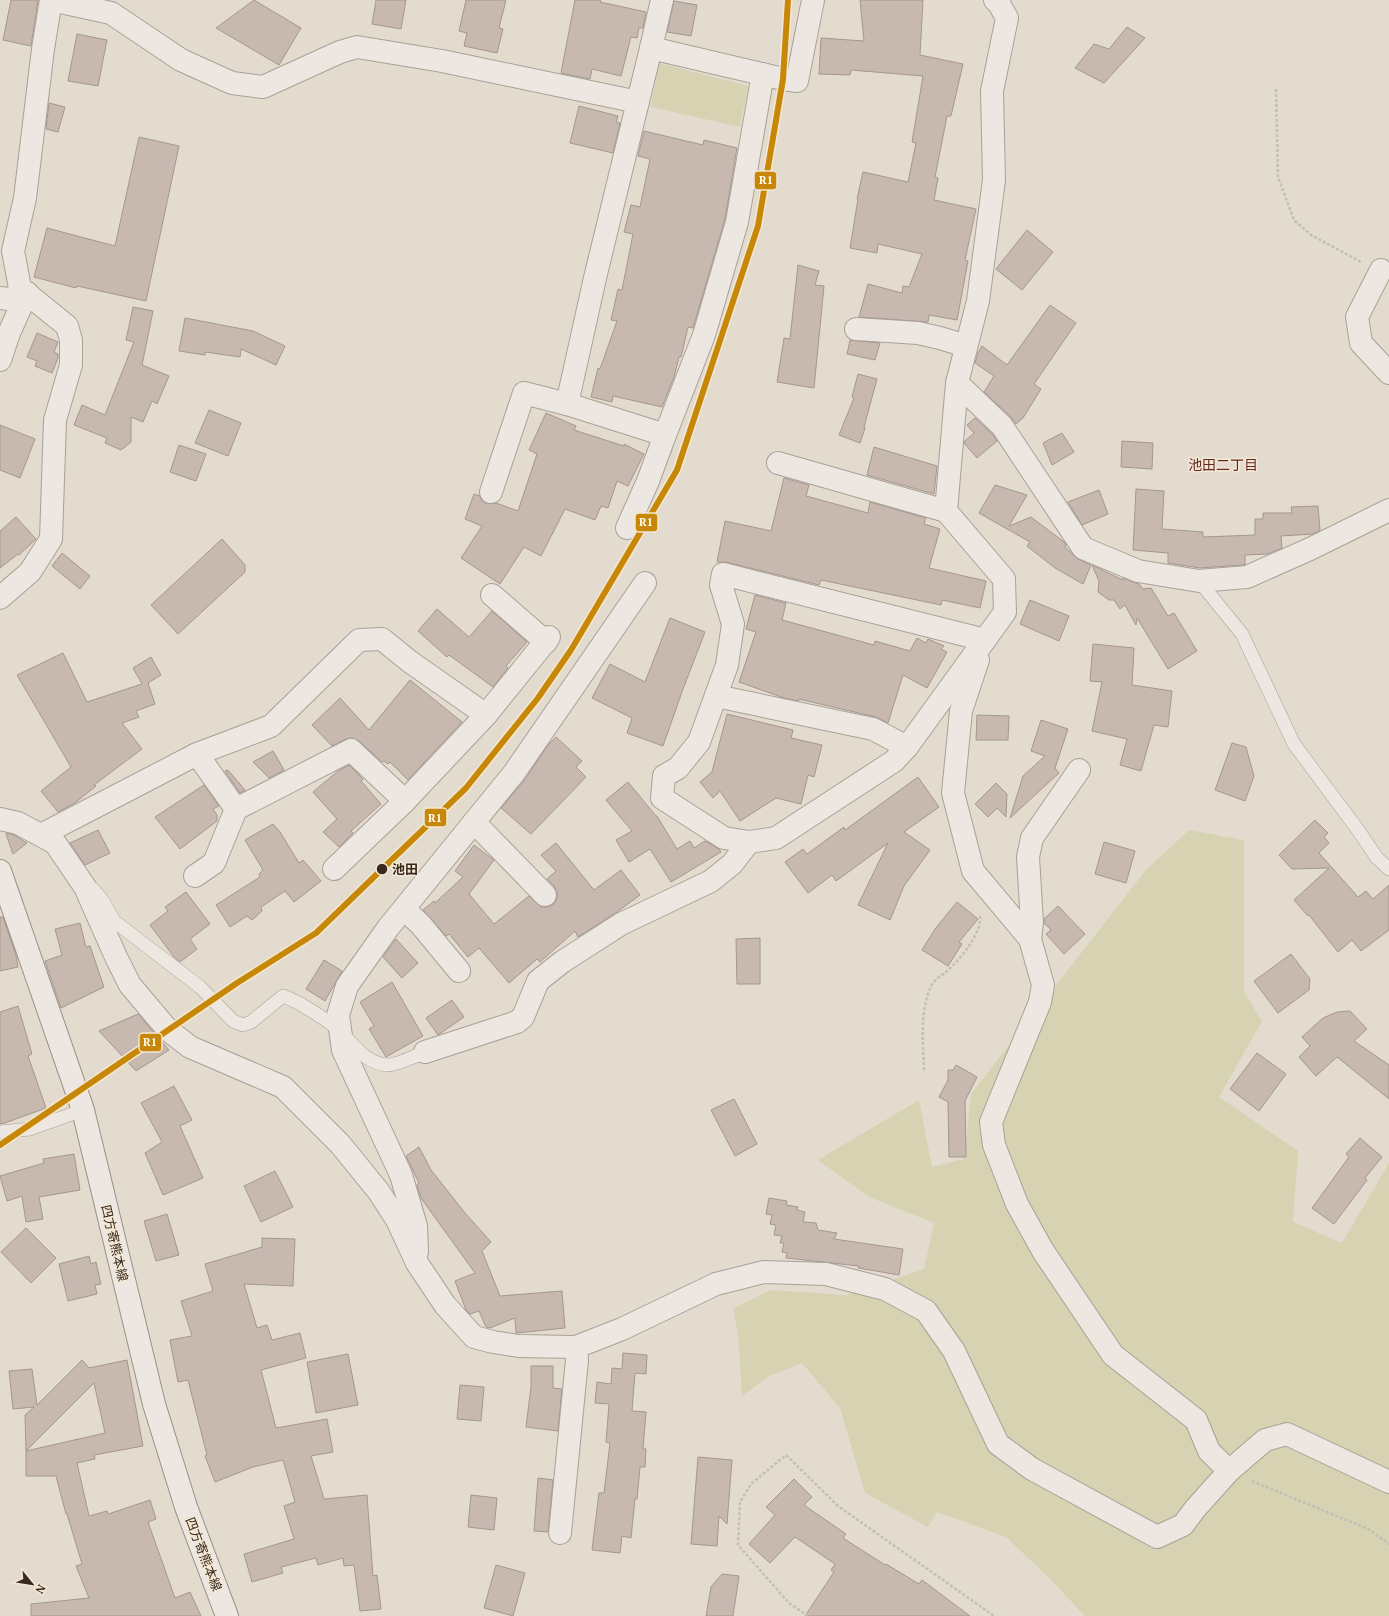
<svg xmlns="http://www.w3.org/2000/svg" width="1389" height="1616" font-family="'PT Serif','Noto Sans JP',serif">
<rect width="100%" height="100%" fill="#e4dbcf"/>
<!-- green -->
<g fill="#d6d2b2">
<path d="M659 63 748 86 740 127 651 107Z"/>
<path d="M1189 830 1244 840V992L1262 1021 1219 1097 1298 1151 1293 1222 1342 1243 1389 1163V1616H1085L1049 1578 1006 1537 937 1512 928 1527 865 1493 840 1408 802 1363 769 1376 742 1396 739 1345 734 1308 771 1290 847 1295 924 1269 934 1223 869 1197 818 1160 919 1100 932 1167 964 1159 971 1094 1146 870Z"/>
</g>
<!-- building -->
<g fill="#c8b9b0" stroke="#a4978e">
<path d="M11 0H38L31 46 3 40Z"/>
<path d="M254 0 301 28 279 65 216 28Z"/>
<path d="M376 0H406L401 29 372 24Z"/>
<path d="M466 0H506L499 28 503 29 497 53 464 46 467 33 459 31Z"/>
<path d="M575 0H601L600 2 646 12 643 28H639L637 38 631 37 621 76 592 69 590 79 561 73Z"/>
<path d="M860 0H923L920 55 963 64 951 116H947L935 177 938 178 934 200 976 209 965 260 968 261 957 320 929 315 928 322 859 317 868 284 902 293 903 286 909 287 922 254 878 244 877 253 850 248 858 199H857L863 172 908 182 916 143 912 142 923 76 851 70 850 75 819 74 821 38 864 41Z"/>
<path d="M674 1 697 5 691 36 667 32Z"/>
<path d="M1127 27 1145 38 1104 83 1075 68 1094 44 1109 49Z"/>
<path d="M77 34 107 40 98 86 68 81Z"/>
<path d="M49 103 65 107 58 132 46 129Z"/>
<path d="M579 106 618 116 616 122 620 123 613 153 570 143Z"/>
<path d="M644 131 703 145 704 140 737 148 725 219 693 328 688 327 681 357H679L674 377 662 407 613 396 612 402 591 397 598 368 600 369 617 321 611 320 618 289 622 290 633 234 624 232 631 205 640 207 650 159 638 156Z"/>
<path d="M139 137 179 146 146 301 77 286 76 288 34 277 47 228 115 246Z"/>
<path d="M1027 230 1053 252 1022 290 996 269Z"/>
<path d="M798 265 819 271 815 285 824 286 814 388 777 382 784 338 790 339Z"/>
<path d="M1050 305 1076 323 1034 384 1041 389 1023 418 1016 424 1011 417 984 392 994 376 975 363 978 353 982 346 1007 365Z"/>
<path d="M133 307 153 311 142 365 169 376 157 404 152 401 143 422 131 417V442L121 450 105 443 107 438 74 425 82 405 105 415 134 342 126 340Z"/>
<path d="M185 318 253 331 285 346 276 365 241 349 240 357 205 352V355L179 351Z"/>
<path d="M37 333 58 342 54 352 58 354V358L52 373 35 366 37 361 27 357Z"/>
<path d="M850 340 880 343 875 360 847 354Z"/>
<path d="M858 374 877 379 864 427 865 428 860 443 839 435 854 398 852 397Z"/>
<path d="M209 410 241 423 228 456 195 443Z"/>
<path d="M546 413 576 426 574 430 624 446V444L644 454 628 486 617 481 608 508 601 506 595 520 565 509 541 556 524 547 500 584 461 558 482 526 465 519 474 494 480 496 482 501 487 504 496 503 518 511 537 454 529 450Z"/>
<path d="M975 418 992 434 997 441 977 458 964 443 965 441 974 433 967 425Z"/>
<path d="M0 425 35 439 20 478 0 470Z"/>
<path d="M1062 433 1074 452 1052 465 1043 443Z"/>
<path d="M1122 441 1153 443 1152 469 1121 467Z"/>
<path d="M179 445 206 454 196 481 170 472Z"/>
<path d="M874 447 937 466 934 494 867 475Z"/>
<path d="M784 478 809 485 806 496 868 513 870 502 926 518 924 524 940 529 929 568 986 581 980 608 942 600 941 605 821 580 819 585 726 562H717L725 521 771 531Z"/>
<path d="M995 485 1027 495 1009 526 1031 517 1064 542 1066 546 1065 547 1078 559 1091 565 1083 584 1055 568 1027 546 1030 542 979 513Z"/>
<path d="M1136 489 1164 491 1162 529 1203 532V537L1255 535V519H1263V513H1292L1291 507 1318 506 1320 530 1313 534 1281 536 1282 548 1267 554 1245 555V564L1244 565 1200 568 1168 563V553L1133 550Z"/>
<path d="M1099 490 1108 514 1082 525 1068 502Z"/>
<path d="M16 517 36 539 19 555 18 554 0 568V531Z"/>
<path d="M222 539 245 565V572L178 634 151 605Z"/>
<path d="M62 553 90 576 80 589 52 566Z"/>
<path d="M1092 565 1123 580V578L1139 584 1143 589 1151 588 1168 616 1174 613 1197 651 1168 669 1137 618 1136 625 1125 605 1120 609 1114 600H1109L1098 592 1099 581Z"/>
<path d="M755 595 786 603 782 620 874 645 875 641 910 651 917 638 926 643 928 639 944 646 941 649 947 652 927 688 903 675 888 723 876 717 799 699 798 701 784 698 739 682 756 632 746 629Z"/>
<path d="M1030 600 1069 616 1059 641 1020 624Z"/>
<path d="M437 609 469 637 492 611 527 642 506 666 508 668 493 687 449 655 447 657 418 631Z"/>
<path d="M670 618 705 632 683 689 663 746 627 733 632 718 592 698 610 664 645 682Z"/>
<path d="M1093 644 1134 648 1132 685 1172 691 1168 727 1154 725 1141 771 1120 765 1127 739 1092 731 1102 682 1090 681Z"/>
<path d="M63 653 87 702 142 684 133 668 151 657 161 675 148 683 155 704 136 711 139 717 122 723 142 749 94 785 96 786 75 803 58 812 41 791 71 767 17 675Z"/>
<path d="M410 680 462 722 408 780 390 762 388 764 384 761 382 762 359 741 352 738 346 739 332 746 312 725 340 698 369 730Z"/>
<path d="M727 714 793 730 791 738 822 745 814 777 808 775 801 804 776 798 740 821 720 791 713 798 700 782 712 772Z"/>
<path d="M977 715 1009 716 1008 740H976Z"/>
<path d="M1041 720 1068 729 1055 768 1059 773 1010 818 1023 776 1045 756 1031 751Z"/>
<path d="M556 737 582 761 576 767 586 777 531 834 501 808 524 781 548 745Z"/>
<path d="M1232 743 1246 747 1254 776 1245 801 1215 790Z"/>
<path d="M273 751 284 770 269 778 253 762Z"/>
<path d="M349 765 363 779 361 781 381 804 351 831 353 833 339 847 323 832 337 819 313 792 338 771Z"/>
<path d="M228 770 245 790 240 793 225 771Z"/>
<path d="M918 777 939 807 904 832 930 850 904 886 890 920 858 905 888 843 836 881 832 875 808 893 785 862 803 849 807 854 844 827 845 830Z"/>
<path d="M628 782 656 816H657L677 849 690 841 694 848 705 841 719 849 721 852 671 882 650 849 629 862 616 840 632 831 606 800Z"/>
<path d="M996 783 1007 794 1006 817 997 808 988 817 975 804Z"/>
<path d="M204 785 219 806 213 809 217 815V821L180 849 155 817Z"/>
<path d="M1315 820 1328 833 1324 837 1329 843 1319 853 1358 897 1366 891 1373 899 1389 885V930L1361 951 1352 940 1338 952 1309 915 1308 916 1294 900 1329 868 1292 869 1279 855Z"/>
<path d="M273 824 280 832 299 863 303 860 321 881 294 902 285 891 261 907 262 911 252 920 247 916 230 927 216 905 260 877 259 874 263 870 245 840Z"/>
<path d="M98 830 110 853 85 865 70 843Z"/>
<path d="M7 833 14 835 27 843 13 854 6 834Z"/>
<path d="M1104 842 1135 851 1126 883 1095 874Z"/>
<path d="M556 843 594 890 621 870 640 895 617 912 578 937 575 931 540 962 537 959 509 983 479 948 468 957 449 934 446 936 423 910 434 901 435 903 463 877 455 871 474 845 494 860 469 894 494 924 529 896 541 907H548L554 904 557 898V892L554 886 547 879 556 871 541 855Z"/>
<path d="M186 892 210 924 190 939 197 949 180 962 174 957 150 925 168 911 165 907Z"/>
<path d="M957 902 978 919 959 942 962 944 948 966 922 950 935 929Z"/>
<path d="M1058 906 1085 934 1064 954 1046 934 1051 930 1044 923V919Z"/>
<path d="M0 917H3L16 955 18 967 0 971Z"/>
<path d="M80 923 86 947 90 946 104 987 61 1008 45 961 62 955 55 929Z"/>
<path d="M760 938V984H737L736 939Z"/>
<path d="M396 939 418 963 402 978 383 957Z"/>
<path d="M1291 954 1310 979 1309 990 1278 1013 1254 981Z"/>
<path d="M324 960 342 971 325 1001 306 989Z"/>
<path d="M392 982 423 1036 386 1057 369 1029 374 1026 360 1002Z"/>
<path d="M452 1000 464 1017 438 1035 426 1018Z"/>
<path d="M18 1006 32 1054 28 1056 46 1108 5 1123 0 1124V1012Z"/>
<path d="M1350 1011 1367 1029 1354 1041 1389 1065V1099L1337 1057 1316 1076 1299 1057 1310 1046 1302 1037 1323 1018 1337 1012Z"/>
<path d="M138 1014 169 1050 136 1071 99 1031Z"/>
<path d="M1257 1053 1286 1074 1259 1111 1230 1089Z"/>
<path d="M956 1065 977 1077 965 1101 966 1157H949L948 1102 939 1097 948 1080V1070H953Z"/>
<path d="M174 1086 192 1120 180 1126 203 1178 163 1195 145 1153 162 1142 141 1103Z"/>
<path d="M734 1099 757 1144 735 1156 711 1110Z"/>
<path d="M1360 1138 1382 1157 1365 1178 1367 1180 1334 1224 1312 1208 1349 1157 1346 1154Z"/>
<path d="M419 1147 431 1170 465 1213 491 1242 482 1251 500 1296 562 1291 565 1328 516 1333 515 1318 490 1328 486 1327 479 1311 470 1314 466 1310 455 1281 475 1273 421 1198 417 1185 419 1183 406 1156Z"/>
<path d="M74 1154 80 1190 39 1197 43 1219 26 1222 22 1196 7 1201 0 1176 44 1163 43 1159Z"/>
<path d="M275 1171 293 1207 261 1222 244 1186Z"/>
<path d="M769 1198 787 1201 786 1205 798 1207 797 1210 805 1212 803 1222 816 1223 818 1230 837 1233 834 1239 903 1249 899 1275 858 1268 859 1266 786 1258 787 1253 782 1252 784 1243H780L782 1236 774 1235 776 1225 770 1224 772 1215 766 1214Z"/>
<path d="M167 1214 179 1255 156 1261 144 1221Z"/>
<path d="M26 1228 56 1258 31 1283 1 1252Z"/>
<path d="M262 1238 295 1239 293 1286 244 1284 257 1328 267 1325 272 1340 300 1333 306 1358 261 1370 276 1428 327 1419 333 1452 311 1456 324 1499 367 1495 373 1576 377 1575 381 1609 360 1611 354 1565 344 1566 343 1558 318 1565 316 1558 281 1567 283 1573 252 1582 244 1554 294 1539 284 1506 295 1502 283 1460 253 1467 215 1482 205 1456 207 1455 188 1380 178 1382 170 1340 192 1336 181 1301 213 1291 205 1264 262 1247Z"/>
<path d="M89 1256 91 1264 96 1262 101 1284 95 1285 97 1294 68 1301 59 1264Z"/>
<path d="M623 1353 647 1355 646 1374 635 1373 632 1411 646 1412 643 1449H646L645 1467H640L637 1499H635L631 1538 622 1536 620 1553 592 1550 599 1493H604L610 1443 606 1442 609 1404 595 1403 597 1382 611 1384 612 1368 622 1369Z"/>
<path d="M348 1354 358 1405 316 1413 307 1362Z"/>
<path d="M82 1360 89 1368 127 1360 143 1446 94 1455 95 1459 77 1463 89 1516 107 1511 108 1514 150 1500 156 1519 148 1522 175 1598 190 1592 201 1616H31V1604L89 1598 76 1566 82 1564 67 1514H66L56 1476H26V1451L105 1433 94 1383 26 1451 25 1415 34 1407 13 1409 9 1371 32 1369 37 1405Z"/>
<path d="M531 1366H553V1388L562 1389 558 1431 526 1427 531 1387Z"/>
<path d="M460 1385 484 1387 481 1421 457 1419Z"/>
<path d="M698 1457 732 1460 727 1524 719 1516 717 1546 691 1544Z"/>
<path d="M538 1478 553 1480 548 1532 534 1531Z"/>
<path d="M794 1479 812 1497 804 1505 846 1534 843 1538 885 1565 886 1564 919 1584 922 1580 970 1616H805L834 1572 831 1570 835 1564 795 1537 770 1563 749 1544 775 1515 766 1507Z"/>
<path d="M471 1495 497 1498 494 1530 468 1527Z"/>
<path d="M496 1565 525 1573 513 1616 484 1608Z"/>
<path d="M722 1574 739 1576 733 1616H706L711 1587Z"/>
</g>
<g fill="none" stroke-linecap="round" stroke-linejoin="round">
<!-- service casing -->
<g stroke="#a9a097" stroke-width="14">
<g id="service">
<path d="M1199 581 1242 634 1294 744 1358 830 1377 858 1389 869"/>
<path d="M93 889 103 901 114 921 200 987 233 1021 243 1025 251 1022 283 996C298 1001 329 1021 341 1032 355 1046 365 1063 387 1065 394 1066 418 1055 425 1052"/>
<path d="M0 1132 30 1129 83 1110"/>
</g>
</g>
<!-- minor casing -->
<g stroke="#a9a097" stroke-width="24">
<g id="minor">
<path d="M51 0 111 13 181 60 232 83 263 87 340 52 357 47 442 61 638 102"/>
<path d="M651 48 662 0"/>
<path d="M1381 270 1357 317 1361 343 1389 373"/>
<path d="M0 298 8 299 27 293"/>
<path d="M856 329 918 333 940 338 966 346"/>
<path d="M0 360 9 333 27 293"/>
<path d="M957 383 1002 426 1083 548 1138 571 1199 581 1247 577 1310 549 1389 510"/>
<path d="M567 404 595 278 651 48 783 79 797 81 813 0"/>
<path d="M778 463 946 511"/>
<path d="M491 492 524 393 567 404 665 435 704 335 737 222 763 74"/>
<path d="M627 528 648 481 665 435"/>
<path d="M492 595 546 642"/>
<path d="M0 598 30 572 51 539 55 420 71 365V340L67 326 20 288 13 251 25 198 43 49 51 0"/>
<path d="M985 640 723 574 721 585 733 624 727 665 699 742 678 768 664 776 662 798 724 838 749 842 776 838 894 761 907 747 1005 612 1004 579 946 511 957 383 978 301 994 180 992 91 1007 18 998 2 995 0"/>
<path d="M978 660 961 711 953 793 973 871 1030 939 1043 985 1040 1002 991 1122 994 1145 1017 1204 1043 1251 1113 1355 1196 1420 1209 1451 1229 1471"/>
<path d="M716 696 873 729 907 747"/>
<path d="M197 754 236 809"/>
<path d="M0 819 18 823 55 843 85 887 116 957 130 985 168 1030 190 1047 283 1087 340 1144 379 1192 397 1220 417 1263 445 1305 474 1337 493 1342 519 1346 576 1347 622 1329 716 1284 764 1272 826 1274 885 1289 926 1311 954 1351 998 1444 1032 1469 1157 1537 1183 1525 1195 1509 1229 1471 1265 1440 1287 1434 1389 1482"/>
<path d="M474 822 545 895"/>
<path d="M41 835 197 754 271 726 359 640 382 639 409 661 486 715"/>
<path d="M334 869 405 801 486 715 549 637"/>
<path d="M195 876 214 863 236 809 351 750 405 801"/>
<path d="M404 909 421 925 459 971"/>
<path d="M1030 939 1032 923 1028 857 1032 838 1079 770"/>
<path d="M425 1052 517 1022 523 1017 538 981 562 962 621 924 711 881 732 864 749 842"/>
<path d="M417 1252 416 1226 401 1175 343 1050 338 1015 347 986 388 928 514 773 645 583"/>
<path d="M560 1533 577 1360 576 1347"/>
</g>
</g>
<!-- secondary casing -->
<g stroke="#999088" stroke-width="24">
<path id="secondary" d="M0 871 83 1110 154 1404 186 1507 227 1616"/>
</g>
<!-- path -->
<g stroke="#c5beb7" stroke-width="2.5" stroke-dasharray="3 2" stroke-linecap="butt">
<path d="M1276 89 1278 177 1294 220 1311 235 1361 262"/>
<path d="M924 1070C923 1043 920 1017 929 991 930 989 931 985 933 983 936 978 943 975 947 971 959 961 983 932 980 915"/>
<path d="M1252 1481 1368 1529 1389 1544"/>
<path d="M808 1616 789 1603 738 1545 740 1502 751 1484 786 1455 838 1506 994 1616"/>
</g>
<!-- service -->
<use href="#service" stroke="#ece7e0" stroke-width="13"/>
<!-- minor -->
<use href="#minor" stroke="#ece7e0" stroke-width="22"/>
<!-- secondary -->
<use href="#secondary" stroke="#ece7e0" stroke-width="22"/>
<!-- rail-1 casing -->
<g stroke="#f4e8d5" stroke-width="9">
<path id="rail-1" d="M0 1145 237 983 316 933 466 788 538 698 571 650 677 470 758 226 783 79 788 0"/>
</g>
<!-- rail-1 -->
<use href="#rail-1" stroke="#c78708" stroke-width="6"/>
</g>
<!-- markers -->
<circle fill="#382920" stroke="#f4e8d5" stroke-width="1.5" cx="382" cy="869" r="6"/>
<g text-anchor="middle" stroke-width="3" stroke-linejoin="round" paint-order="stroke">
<!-- stop labels -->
<g font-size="13" font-weight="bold" fill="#382920" stroke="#f4e8d5" text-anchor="start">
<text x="392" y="874">池田</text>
</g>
<!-- street labels -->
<g font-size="13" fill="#382920" stroke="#f4e8d5">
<text transform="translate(115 1243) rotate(77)" y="5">四方寄熊本線</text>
<text transform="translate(204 1554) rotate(69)" y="5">四方寄熊本線</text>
</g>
<!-- neighbourhood labels -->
<g font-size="14" fill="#632721" stroke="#f4e8d5">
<text x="1223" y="470">池田二丁目</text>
</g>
</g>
<g stroke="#f4e8d5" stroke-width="1.5">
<rect x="754" y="171" width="23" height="19" rx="4" fill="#c78708"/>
<rect x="635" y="513" width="23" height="19" rx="4" fill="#c78708"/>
<rect x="424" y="808" width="23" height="19" rx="4" fill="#c78708"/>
<rect x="139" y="1033" width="23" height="19" rx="4" fill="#c78708"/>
</g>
<g font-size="11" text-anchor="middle" font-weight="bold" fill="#fff">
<text x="766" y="184">R1</text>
<text x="646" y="526">R1</text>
<text x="435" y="822">R1</text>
<text x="150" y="1046">R1</text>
</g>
<!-- north arrow -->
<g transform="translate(32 1584) rotate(120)" stroke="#f4e8d5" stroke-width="3" paint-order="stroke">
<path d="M0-3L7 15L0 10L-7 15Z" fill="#382920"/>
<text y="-6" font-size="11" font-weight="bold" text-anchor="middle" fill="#382920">N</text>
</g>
</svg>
